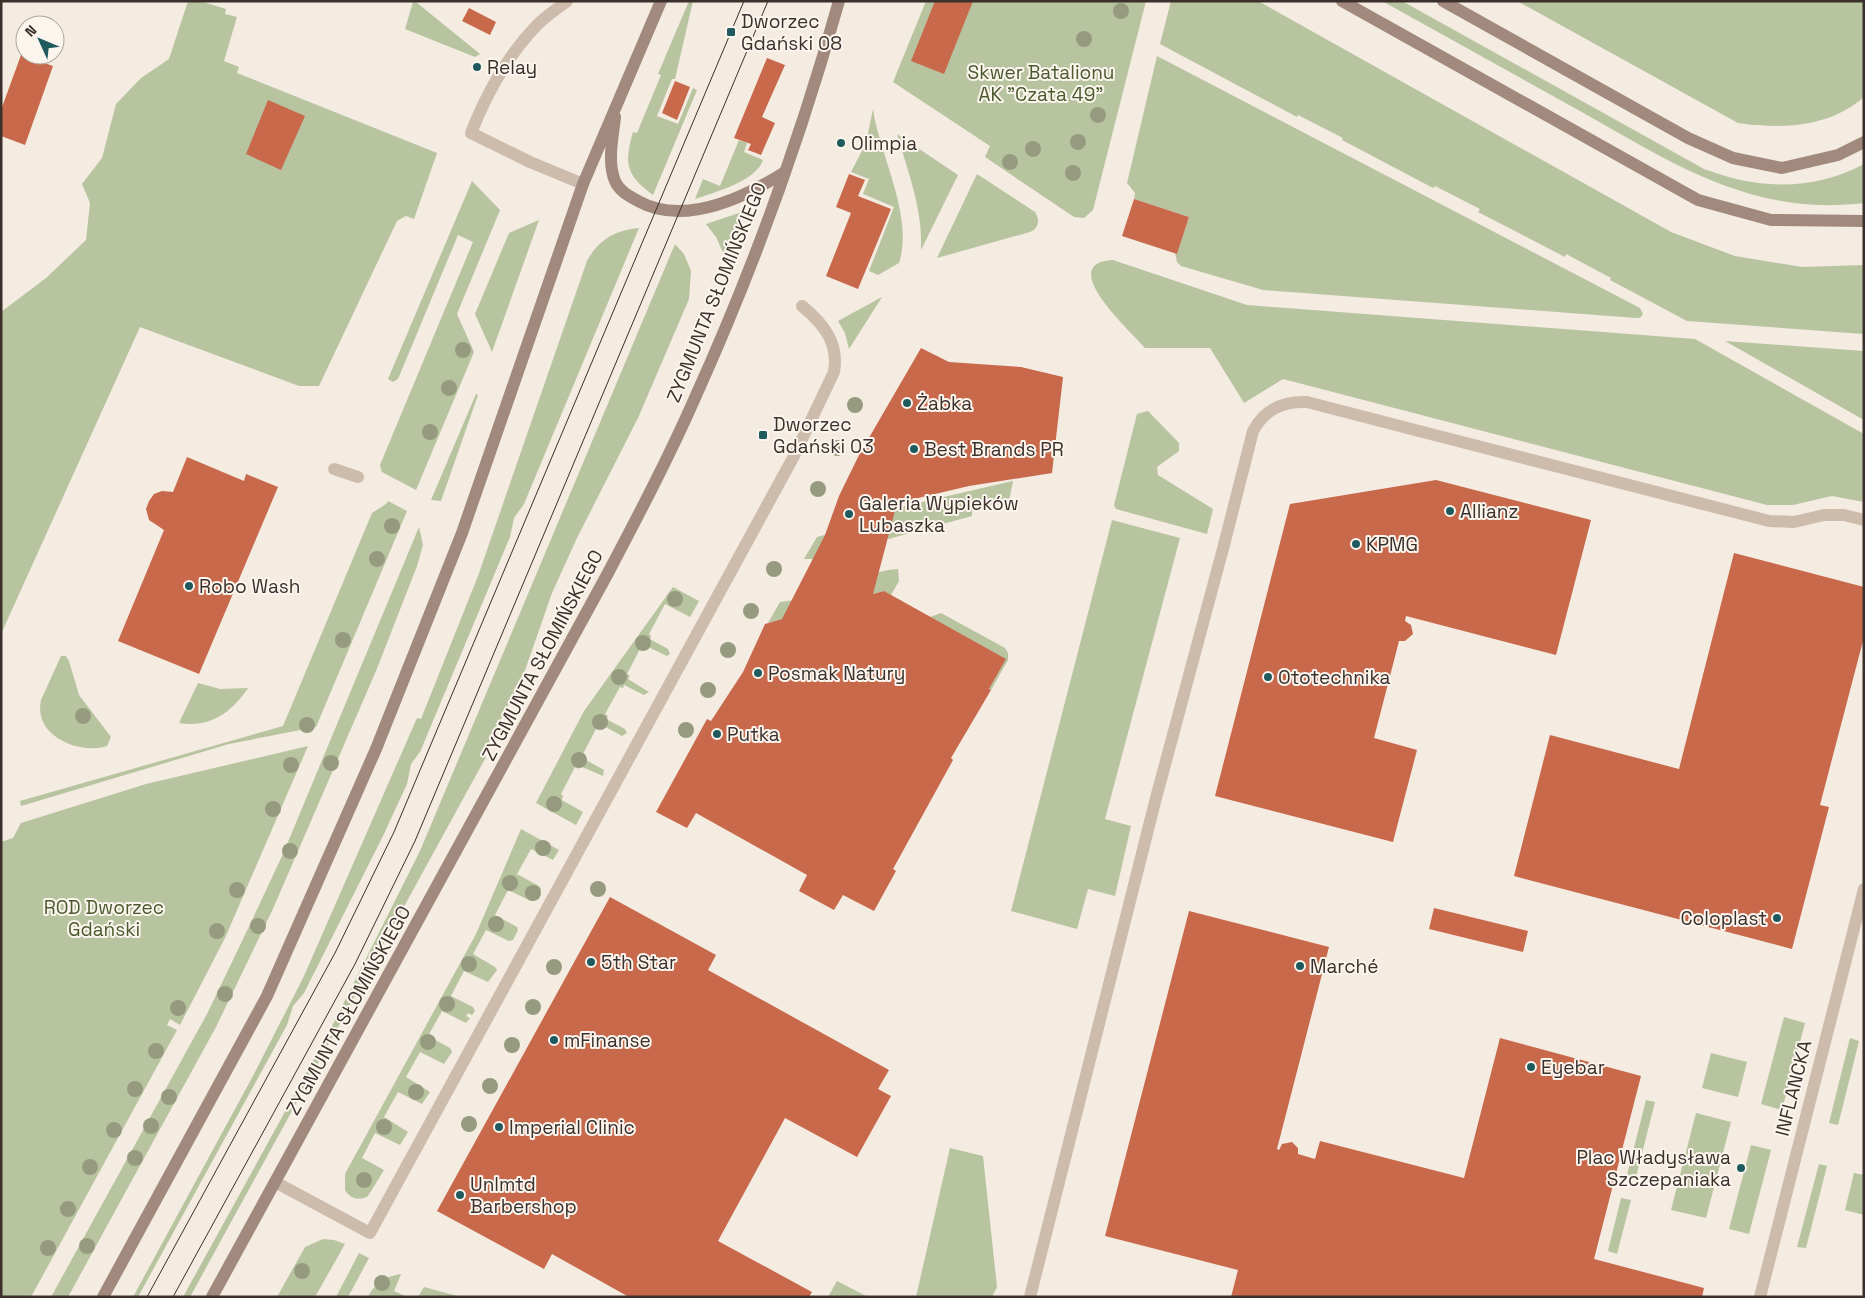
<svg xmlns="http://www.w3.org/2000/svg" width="1865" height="1298" font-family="'Space Grotesk',sans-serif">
<rect width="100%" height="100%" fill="#f4ebe1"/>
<!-- green -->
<g fill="#b8c4a0">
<path d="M188 1H200L226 9 225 14 237 17 224 61 239 67 237 73 437 153 414 219 406 216 397 221 319 386H299L140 327 1 634V312L46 278 86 240 90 203 82 184 102 158 116 104 141 78 169 59Z"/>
<path d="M689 1H693L675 79H672L657 116 678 124 693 88 697 90 653 195C626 175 624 164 633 132L637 133 661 75 658 74Z"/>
<path d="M926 1H1146L1093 210 1084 218 1074 217 985 157 990 146 893 82Z"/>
<path d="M1171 1H1258L1671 232 1735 256 1802 267 1864 265V334L1687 321 1610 280 1611 278 1566 254 1565 257 1478 212 1480 209 1435 186 1433 188 1342 140 1343 138 1298 115 1297 117 1160 44Z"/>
<path d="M1382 1H1402L1704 169C1757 189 1812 192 1864 164V203C1748 217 1668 160 1571 106 1508 71 1445 36 1382 1Z"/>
<path d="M1517 1H1864V97C1828 128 1783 129 1738 123Z"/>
<path d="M413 2H416L480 54 475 57 405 29Z"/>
<path d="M1157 56 1640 308 1643 314 1640 318H1636L1263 290 1181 266 1177 262 1175 253H1177L1189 217 1134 199 1135 193 1127 183Z"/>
<path d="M873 109C880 157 914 216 899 263L878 275 869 271 894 207 863 194 869 179 851 172 866 143Z"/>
<path d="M897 134 958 175 921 250C923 209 908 172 897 134Z"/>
<path d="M739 140 747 143 744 152 763 160C756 181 716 192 695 199L703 179 720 186Z"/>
<path d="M977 174 1035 212C1040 220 1039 228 1030 232L937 258Z"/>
<path d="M472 181 500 210 457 314 474 352 416 490 382 472 380 465 473 242 458 235 398 379 393 382 388 379Z"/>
<path d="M745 211 727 257H725L716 237 706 224Z"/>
<path d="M539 220 492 352 475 314 509 233Z"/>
<path d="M639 228 524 504 514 518 510 537 420 752 411 764 407 784 383 836 304 993 293 1006 287 1025 138 1297H133L254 1074 304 976 417 718 421 719 478 576 587 261C598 240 615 230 639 228Z"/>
<path d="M675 244 684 254 691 271 689 299 638 418 577 538 552 593 522 679 482 755 486 757 190 1297H183L330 1030 420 851Z"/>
<path d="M1113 260 1247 305 1695 339 1864 434V502L1832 496 1793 505H1767L1283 379 1244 403 1210 348H1145C1131 331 1054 263 1113 260Z"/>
<path d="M882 297 849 349 845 333 838 321Z"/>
<path d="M1725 341 1864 351V420Z"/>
<path d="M476 394 478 395 441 501 431 500Z"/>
<path d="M1148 411 1179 443V451L1157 467 1158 475 1213 509 1207 534 1116 509 1114 505 1137 414Z"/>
<path d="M1013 481 1008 506 1001 508V504L989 505V508H984L983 505 972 506V516L816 559H804L817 537 893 516 896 508Z"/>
<path d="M388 501 407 511 316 727 229 744 21 806 20 801 283 726 372 513 386 504Z"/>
<path d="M1112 520 1180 538 1105 819 1131 826 1115 896 1088 889 1077 929 1011 911Z"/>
<path d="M419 527 423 545 417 566 376 671 272 911 216 1027 68 1297H51L207 1014 244 937 283 854Z"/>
<path d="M898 569 899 581 891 595 884 591 841 603 840 582 888 570Z"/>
<path d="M673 587 699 601 690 617 665 604 649 634 651 636 650 639 668 649 670 654 667 656 646 646 644 649 641 647 627 674 630 676 628 679 649 692 644 695 624 685 623 688 620 687 605 714 608 716 606 719 625 729 627 733 622 736 602 725 601 728 597 727 583 754 585 756 584 759 604 770 603 776 580 766 579 769 575 767 561 794 563 796 562 800 583 812 576 825 536 803 584 711Z"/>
<path d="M817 597 818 609 768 623 780 602Z"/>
<path d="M941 613 1005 648 1008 653V660L991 690 989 689 1005 659 930 617Z"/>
<path d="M61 656H66L69 661 79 695 111 737 107 746C79 755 33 736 41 700Z"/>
<path d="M198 683 220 689 248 688C231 713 210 728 179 723Z"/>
<path d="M308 746 225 938 180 1025 170 1019 167 1025 177 1030 31 1297H1V842L13 838 21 823 146 784Z"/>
<path d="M521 829 559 850 553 860 531 849 517 874 539 886 541 889 535 900 531 901 508 890 495 915 517 927 518 930 513 940 509 941 486 930 473 954 495 967 497 970 488 982 464 971 451 996 473 1007 475 1011 472 1015 468 1013 466 1016 470 1018 466 1023 442 1011 428 1036 450 1048 452 1052 444 1064 420 1052 406 1077 430 1092 422 1104 398 1092 384 1117 408 1132 400 1145 375 1133 362 1158 384 1170 368 1196C360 1201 350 1199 345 1190V1174L476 934Z"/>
<path d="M1784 1017 1805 1023 1782 1110 1761 1104Z"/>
<path d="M1850 1038 1859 1041 1838 1125 1829 1123Z"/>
<path d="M1711 1053 1747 1062 1738 1097 1702 1088Z"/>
<path d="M1646 1100 1655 1102 1636 1177 1627 1175Z"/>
<path d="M1696 1113 1731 1122 1706 1218 1671 1210Z"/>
<path d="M1751 1145 1771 1150 1749 1234 1729 1229Z"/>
<path d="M950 1148 983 1156 997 1287 992 1297H916Z"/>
<path d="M1819 1164 1827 1166 1806 1248 1797 1247Z"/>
<path d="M1854 1173 1864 1175V1215L1845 1210Z"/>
<path d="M1621 1198 1631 1200 1617 1254 1608 1251Z"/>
<path d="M323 1239 334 1240 345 1244 315 1297H277L305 1247Z"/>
<path d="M359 1253 369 1258 348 1297H336Z"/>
<path d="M401 1274 394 1291 407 1297H368C376 1282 384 1277 401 1274Z"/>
<path d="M837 1281 868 1297H828Z"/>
<path d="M424 1287 461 1297H418Z"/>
</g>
<!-- building -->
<g fill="#c8694b">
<path d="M935 1H973L944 74 911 61Z"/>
<path d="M469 8 496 22 490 35 462 21Z"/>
<path d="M21 55 53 66 25 145 1 136V110Z"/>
<path d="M767 58 785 65 762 117 775 123 761 155 748 150 751 144 734 138Z"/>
<path d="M675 81 690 87 677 120 662 113Z"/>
<path d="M268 100 305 116 281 170 246 154Z"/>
<path d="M849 174 865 180 858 196 891 209 858 289 826 276 851 213 836 207Z"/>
<path d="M1134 199 1189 217 1177 254 1122 236Z"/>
<path d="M921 348 949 362 1021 367 1063 377 1052 473 969 486 897 503 873 594 884 591 1006 659 989 689 991 690 951 758 953 760 893 869 896 871 874 911 843 895 834 910 799 891 807 875 696 813 687 828 656 812 707 719 711 721 743 672 765 624 782 619 825 535 839 496 859 455Z"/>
<path d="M187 457 244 481 246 474 278 487 199 674 118 641 164 530 149 520 146 509 149 501 154 494 162 491 173 492Z"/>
<path d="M1436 480 1591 520 1556 655 1406 616 1405 621 1411 625 1413 634 1405 641H1399L1374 738 1417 750 1393 842 1215 796 1290 504Z"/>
<path d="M1734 553 1864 587V637L1820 805 1829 807 1792 949 1514 876 1550 735 1679 769Z"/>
<path d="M610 897 716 955 708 970 889 1070 878 1089 891 1096 857 1157 785 1118 718 1241 812 1292 809 1297H629L552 1254 544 1269 437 1211Z"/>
<path d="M1434 908 1528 931 1523 952 1429 929Z"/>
<path d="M1189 911 1329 947 1277 1149 1279 1150 1282 1144 1292 1142 1298 1148V1154L1315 1159 1320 1141 1464 1178 1500 1038 1641 1076 1594 1259 1704 1288 1702 1297H1231L1238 1270 1105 1236Z"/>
</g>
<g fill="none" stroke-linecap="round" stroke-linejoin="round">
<!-- lane -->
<g stroke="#cdbbac" stroke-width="12">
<path d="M567 1C557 9 546 16 537 25 508 55 486 95 471 133L530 162 583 184"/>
<path d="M1419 431 1769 521 1794 522 1824 515H1844L1864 520"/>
<path d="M334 469 358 477"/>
<path d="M275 1182 370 1233 794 456 834 372C839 343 824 324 802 306"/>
<path d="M1030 1297 1156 798 1224 545"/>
</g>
<!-- street -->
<g stroke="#cdbbac" stroke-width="12">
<path d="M1224 545 1253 431C1265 409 1283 401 1307 402L1419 431"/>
<path d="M1760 1297 1864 889"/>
</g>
<!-- secondary -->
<g stroke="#a18a7d" stroke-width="12">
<path d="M1342 1 1698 200 1771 220 1864 221"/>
<path d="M1443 1 1688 138 1733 158 1782 168 1838 155 1864 142"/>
<path d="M615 117C613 136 607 162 615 181 619 191 629 196 638 201 685 227 744 198 785 172"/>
<path d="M103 1297 267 996 376 749 462 533 583 184 661 1"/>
<path d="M212 1297 608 573C638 516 668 459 694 400 752 272 801 137 839 1"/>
</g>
<!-- tram -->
<g stroke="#3b302b" stroke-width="1">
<path d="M147 1297 335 953 394 832 744 1"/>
<path d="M173 1297 355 964 415 841 768 1"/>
</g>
</g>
<!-- trees -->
<g fill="#969b7f">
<circle cx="1121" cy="11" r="8"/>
<circle cx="1084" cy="39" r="8"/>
<circle cx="1098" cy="115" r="8"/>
<circle cx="1078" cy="142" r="8"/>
<circle cx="1033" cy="149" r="8"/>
<circle cx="1010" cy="162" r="8"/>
<circle cx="1073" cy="173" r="8"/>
<circle cx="463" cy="350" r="8"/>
<circle cx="449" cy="388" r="8"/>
<circle cx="855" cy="405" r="8"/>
<circle cx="430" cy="432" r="8"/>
<circle cx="837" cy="448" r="8"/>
<circle cx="818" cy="489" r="8"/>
<circle cx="392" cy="526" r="8"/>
<circle cx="377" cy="559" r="8"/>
<circle cx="774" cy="569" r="8"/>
<circle cx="675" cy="599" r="8"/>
<circle cx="751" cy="611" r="8"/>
<circle cx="343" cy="640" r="8"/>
<circle cx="643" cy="643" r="8"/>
<circle cx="728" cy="650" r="8"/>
<circle cx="619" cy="677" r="8"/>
<circle cx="708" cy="690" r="8"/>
<circle cx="83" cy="716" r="8"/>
<circle cx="600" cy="722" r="8"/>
<circle cx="307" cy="725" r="8"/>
<circle cx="686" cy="730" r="8"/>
<circle cx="579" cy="760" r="8"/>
<circle cx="331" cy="763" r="8"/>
<circle cx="291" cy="765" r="8"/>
<circle cx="554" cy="804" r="8"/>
<circle cx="273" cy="809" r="8"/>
<circle cx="543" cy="848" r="8"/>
<circle cx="290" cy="851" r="8"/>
<circle cx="510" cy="883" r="8"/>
<circle cx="598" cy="889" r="8"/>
<circle cx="237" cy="890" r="8"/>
<circle cx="533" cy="893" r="8"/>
<circle cx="496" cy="924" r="8"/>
<circle cx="258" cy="926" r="8"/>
<circle cx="217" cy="931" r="8"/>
<circle cx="469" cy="964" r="8"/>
<circle cx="554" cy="967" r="8"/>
<circle cx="225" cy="994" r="8"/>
<circle cx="447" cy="1004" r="8"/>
<circle cx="533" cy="1007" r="8"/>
<circle cx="178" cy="1008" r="8"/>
<circle cx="428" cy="1042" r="8"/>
<circle cx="512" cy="1045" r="8"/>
<circle cx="156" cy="1051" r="8"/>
<circle cx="490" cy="1086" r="8"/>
<circle cx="135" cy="1089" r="8"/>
<circle cx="416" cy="1092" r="8"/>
<circle cx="169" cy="1097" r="8"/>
<circle cx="469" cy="1124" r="8"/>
<circle cx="151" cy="1126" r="8"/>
<circle cx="384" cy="1127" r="8"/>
<circle cx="114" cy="1130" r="8"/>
<circle cx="135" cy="1158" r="8"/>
<circle cx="90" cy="1167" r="8"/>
<circle cx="364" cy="1180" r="8"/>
<circle cx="68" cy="1209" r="8"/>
<circle cx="87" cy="1246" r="8"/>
<circle cx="48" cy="1248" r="8"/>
<circle cx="302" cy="1271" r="8"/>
<circle cx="382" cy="1283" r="8"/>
</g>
<!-- markers -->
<g fill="#1f5a5e" stroke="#fbf5ee" stroke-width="2">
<rect x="726" y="27" width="10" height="10" rx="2.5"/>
<circle cx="477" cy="67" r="5"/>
<circle cx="841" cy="143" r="5"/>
<circle cx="907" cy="403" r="5"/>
<rect x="758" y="430" width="10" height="10" rx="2.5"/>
<circle cx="914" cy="449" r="5"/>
<circle cx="1450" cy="511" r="5"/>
<circle cx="849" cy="514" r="5"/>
<circle cx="1356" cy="544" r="5"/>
<circle cx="189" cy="586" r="5"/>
<circle cx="758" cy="673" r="5"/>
<circle cx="1268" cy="677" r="5"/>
<circle cx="717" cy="734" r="5"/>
<circle cx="1777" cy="918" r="5"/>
<circle cx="591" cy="962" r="5"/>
<circle cx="1300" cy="966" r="5"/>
<circle cx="554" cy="1040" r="5"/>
<circle cx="1531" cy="1067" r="5"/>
<circle cx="499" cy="1127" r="5"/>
<circle cx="1741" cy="1168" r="5"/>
<circle cx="460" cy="1195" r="5"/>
</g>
<g text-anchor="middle" stroke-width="4" stroke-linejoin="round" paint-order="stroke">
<!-- poi labels -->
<g font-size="19" fill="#3b302b" stroke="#fbf5ee" text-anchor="start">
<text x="741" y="28">Dworzec<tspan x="741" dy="22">Gdański 08</tspan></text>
<text x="487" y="74">Relay</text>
<text x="851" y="150">Olimpia</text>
<text x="917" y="410">Żabka</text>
<text x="773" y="431">Dworzec<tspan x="773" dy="22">Gdański 03</tspan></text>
<text x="924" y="456">Best Brands PR</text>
<text x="859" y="510">Galeria Wypieków<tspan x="859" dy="22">Lubaszka</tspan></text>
<text x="1460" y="518">Allianz</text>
<text x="1366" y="551">KPMG</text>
<text x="199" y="593">Robo Wash</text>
<text x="768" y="680">Posmak Natury</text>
<text x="1278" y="684">Ototechnika</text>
<text x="727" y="741">Putka</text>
<text x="1767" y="925" text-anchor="end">Coloplast</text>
<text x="601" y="969">5th Star</text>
<text x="1310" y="973">Marché</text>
<text x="564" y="1047">mFinanse</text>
<text x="1541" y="1074">Eyebar</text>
<text x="509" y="1134">Imperial Clinic</text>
<text x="1731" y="1164" text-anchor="end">Plac Władysława<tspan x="1731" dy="22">Szczepaniaka</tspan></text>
<text x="470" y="1191">Unlmtd<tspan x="470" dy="22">Barbershop</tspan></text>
</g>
<!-- park labels -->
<g font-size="19" fill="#4a5a2e" stroke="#fbf5ee">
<text x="1041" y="79">Skwer Batalionu<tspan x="1041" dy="22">AK "Czata 49"</tspan></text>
<text x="104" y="914">ROD Dworzec<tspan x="104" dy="22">Gdański</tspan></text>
</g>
<!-- street labels -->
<g font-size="19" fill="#3b302b" stroke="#fbf5ee">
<text transform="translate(716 292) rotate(-68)" y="7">ZYGMUNTA SŁOMIŃSKIEGO</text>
<text transform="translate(542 655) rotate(-62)" y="7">ZYGMUNTA SŁOMIŃSKIEGO</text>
<text transform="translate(348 1010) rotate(-61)" y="7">ZYGMUNTA SŁOMIŃSKIEGO</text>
<text transform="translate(1793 1088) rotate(-76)" y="7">INFLANCKA</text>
</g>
</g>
<!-- border -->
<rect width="1865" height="1298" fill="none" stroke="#3b302b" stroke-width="5"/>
<!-- north arrow -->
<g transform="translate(40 40) rotate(314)"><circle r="24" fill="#fbf5ee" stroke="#aea6a0"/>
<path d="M0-4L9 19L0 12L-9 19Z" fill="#1f5a5e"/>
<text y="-8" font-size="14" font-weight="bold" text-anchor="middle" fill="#3b302b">N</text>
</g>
</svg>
